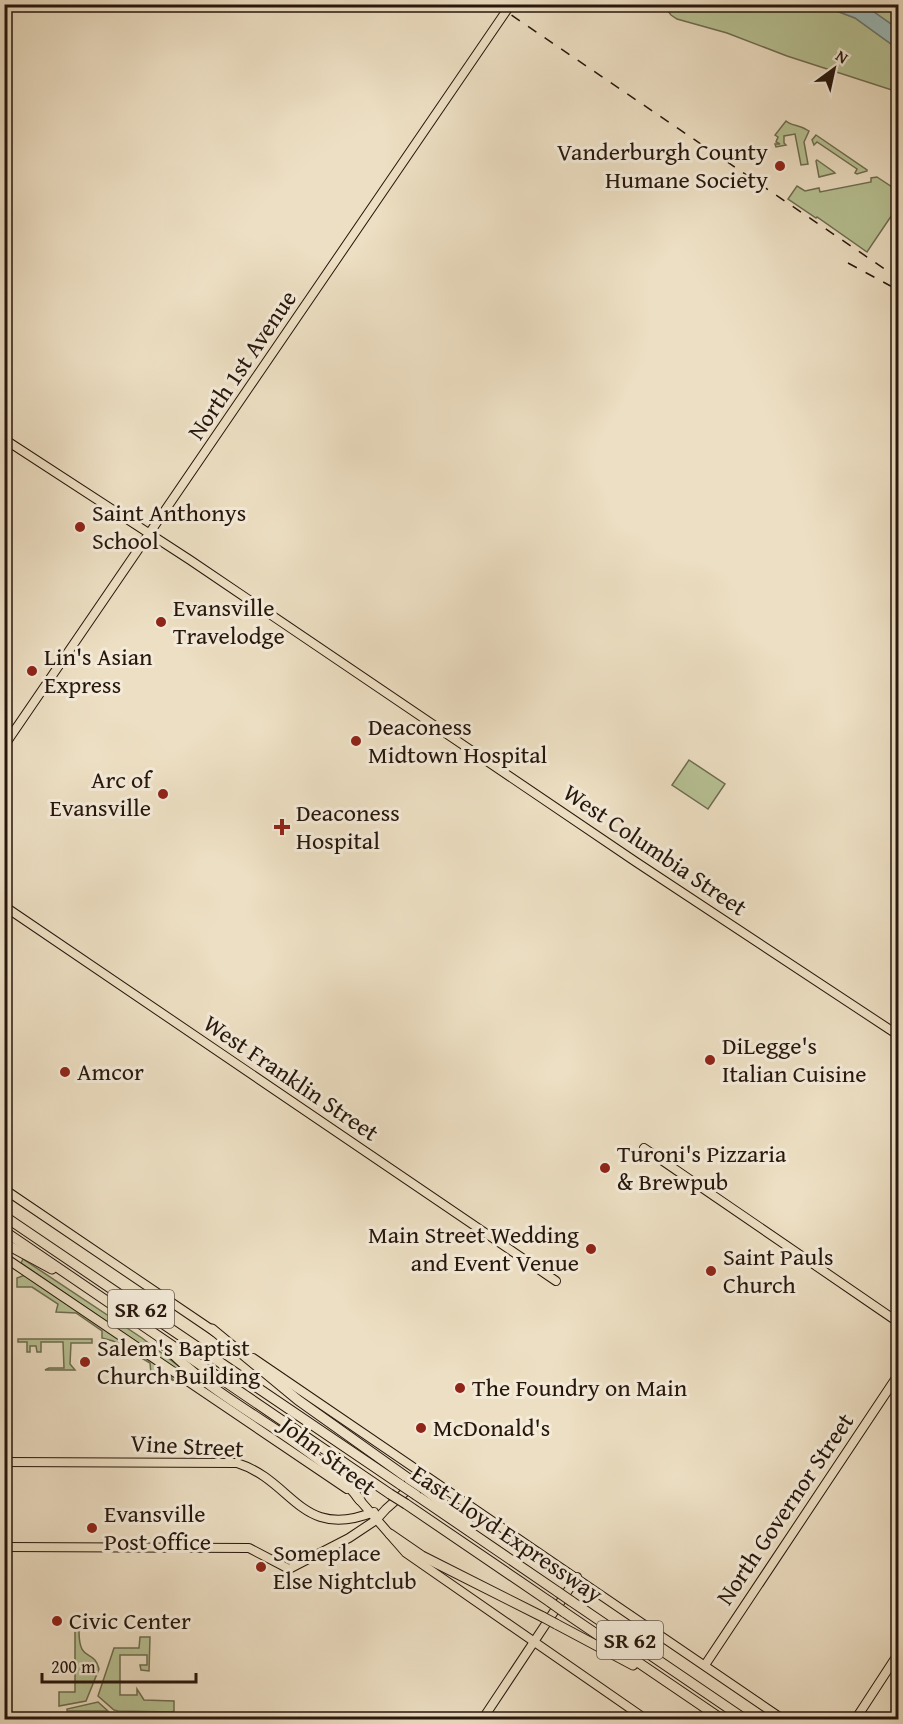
<svg xmlns="http://www.w3.org/2000/svg" width="903" height="1724" font-family="'Gentium Book Plus',serif">
<rect width="100%" height="100%" fill="#eddfc3"/>
<filter id="stains"><feTurbulence type="fractalNoise" baseFrequency=".00333" numOctaves="4"/><feColorMatrix values="0 0 0 0 .2 0 0 0 0 .09 0 0 0 0 .02 0 0 0 .5 -.17"/></filter>
<radialGradient id="worn" r=".72"><stop offset=".6" stop-color="#630" stop-opacity="0"/><stop offset="1" stop-color="#630" stop-opacity=".3"/></radialGradient>
<!-- green -->
<g fill="#b7c294" stroke="#6e6c50" stroke-width="1.5">
<path d="M663 5H821L855 18 898 49V92L787 56 727 33 677 19 671 15Z"/>
<path d="M864 5H898V29Z"/>
<path d="M786 121C793 127 799 124 809 131L804 142 808 164 801 165 795 134 784 136V143L786 145 776 147 775 144H780L776 142 778 137 775 135Z"/>
<path d="M816 135 867 170V171L857 174 855 173 857 169 817 142 814 145 812 140Z"/>
<path d="M817 160 834 172 835 173 819 177 816 161Z"/>
<path d="M877 177 898 191V206L867 252 817 217 816 218 788 199 797 186 805 191 819 188 820 192 871 182V178Z"/>
<path d="M689 760 725 784 708 809 672 785Z"/>
<path d="M23 1259 142 1338 193 1377 191 1379 21 1263Z"/>
<path d="M25 1275 167 1370 174 1381 162 1374H151L150 1363 113 1341 102 1338V1331L76 1313 56 1312 58 1304 32 1287H17V1278Z"/>
<path d="M18 1339H92V1343H71L70 1364 75 1370H45L49 1368H64L63 1342H41V1352H37L36 1346H30V1352H27V1342H18Z"/>
<path d="M75 1631H79C79 1664 94 1648 99 1669L86 1701 59 1706V1692H75Z"/>
<path d="M140 1637H150L149 1671 141 1670 140 1665H147V1655H120V1695H137V1689L144 1700 174 1701V1711L172 1712 118 1711 114 1710 98 1696 114 1648H139Z"/>
<path d="M98 1702 108 1711H67V1709Z"/>
</g>
<!-- water -->
<path fill="#9bbbbb" stroke="#6c7975" stroke-width="1.5" d="M821 5H864L898 29V49L855 18Z"/>
<g fill="none" stroke-linecap="round" stroke-linejoin="round">
<!-- major casing -->
<g stroke="#26160c" stroke-width="10">
<g id="major">
<path d="M4 10 8 4"/>
<path d="M4 439 190 560 636 862 898 1035"/>
<path d="M4 746 511 4"/>
<path d="M4 906 556 1281"/>
<path d="M644 1148 898 1322"/>
<path d="M4 1189 215 1332"/>
<path d="M4 1257 347 1489"/>
<path d="M253 1358 784 1720"/>
<path d="M4 1462 237 1463C294 1481 300 1541 374 1512"/>
<path d="M357 1497 406 1553 647 1720"/>
<path d="M4 1547 249 1548 289 1569 349 1538 376 1520 386 1509 420 1479"/>
<path d="M705 1665 898 1375"/>
<path d="M482 1720 577 1577"/>
<path d="M855 1720 898 1654"/>
</g>
</g>
<!-- highway casing -->
<g stroke="#26160c" stroke-width="11">
<g id="highway">
<path d="M4 1216 401 1485"/>
<path d="M4 1231 390 1494"/>
<path d="M4 1243 52 1269"/>
<path d="M212 1329 298 1400 409 1479"/>
<path d="M162 1343C197 1381 244 1408 287 1437 314 1456 341 1474 360 1500"/>
<path d="M424 1489 468 1523"/>
<path d="M416 1495 558 1592"/>
<path d="M406 1504 550 1602"/>
<path d="M390 1534 422 1556 543 1617"/>
<path d="M571 1601 746 1720"/>
<path d="M564 1612 723 1720"/>
<path d="M556 1624 633 1665"/>
</g>
</g>
<!-- major -->
<use href="#major" stroke="#eddfc3" stroke-width="8"/>
<!-- highway -->
<use href="#highway" stroke="#eddfc3" stroke-width="9"/>
<!-- rail -->
<g stroke="#26160c" stroke-width="1.5" stroke-dasharray="10 10" stroke-linecap="butt">
<path d="M495 4 898 278"/>
<path d="M848 263 898 290"/>
</g>
<!-- highway-bridge casing -->
<g stroke="#26160c" stroke-width="11" stroke-linecap="butt">
<g id="highway-bridge">
<path d="M409 1479 424 1489"/>
<path d="M401 1485 416 1495"/>
<path d="M390 1494 406 1504"/>
<path d="M558 1592 571 1601"/>
<path d="M550 1602 564 1612"/>
<path d="M543 1617 556 1624"/>
</g>
</g>
<!-- highway-bridge -->
<use href="#highway-bridge" stroke="#eddfc3" stroke-width="9"/>
</g>
<!-- markers -->
<g fill="#8f2418" stroke="#f3ead8" stroke-width="2">
<circle cx="780" cy="166" r="6"/>
<circle cx="80" cy="527" r="6"/>
<circle cx="161" cy="622" r="6"/>
<circle cx="32" cy="671" r="6"/>
<circle cx="356" cy="741" r="6"/>
<circle cx="163" cy="794" r="6"/>
<path d="M279 818h6v6h6v6h-6v6h-6v-6h-6v-6h6z"/>
<circle cx="710" cy="1060" r="6"/>
<circle cx="65" cy="1072" r="6"/>
<circle cx="605" cy="1168" r="6"/>
<circle cx="591" cy="1249" r="6"/>
<circle cx="711" cy="1271" r="6"/>
<circle cx="85" cy="1362" r="6"/>
<circle cx="460" cy="1388" r="6"/>
<circle cx="421" cy="1428" r="6"/>
<circle cx="92" cy="1528" r="6"/>
<circle cx="261" cy="1567" r="6"/>
<circle cx="57" cy="1621" r="6"/>
</g>
<g text-anchor="middle" stroke-width="6" stroke-linejoin="round" paint-order="stroke">
<!-- shield labels -->
<g fill="#f3ead8" stroke="#645649" stroke-width="1.5">
<rect x="108" y="1290" width="66" height="38" rx="4.5"/>
<rect x="597" y="1621" width="66" height="38" rx="4.5"/>
</g>
<g font-size="22" font-weight="bold" fill="#26160c">
<text x="141" y="1317">SR 62</text>
<text x="630" y="1648">SR 62</text>
</g>
<!-- poi labels -->
<g font-size="24" fill="#26160c" stroke="#f3ead8" text-anchor="start">
<text x="768" y="160" text-anchor="end">Vanderburgh County<tspan x="768" dy="28">Humane Society</tspan></text>
<text x="92" y="521">Saint Anthonys<tspan x="92" dy="28">School</tspan></text>
<text x="173" y="616">Evansville<tspan x="173" dy="28">Travelodge</tspan></text>
<text x="44" y="665">Lin's Asian<tspan x="44" dy="28">Express</tspan></text>
<text x="368" y="735">Deaconess<tspan x="368" dy="28">Midtown Hospital</tspan></text>
<text x="151" y="788" text-anchor="end">Arc of<tspan x="151" dy="28">Evansville</tspan></text>
<text x="296" y="821">Deaconess<tspan x="296" dy="28">Hospital</tspan></text>
<text x="722" y="1054">DiLegge's<tspan x="722" dy="28">Italian Cuisine</tspan></text>
<text x="77" y="1080">Amcor</text>
<text x="617" y="1162">Turoni's Pizzaria<tspan x="617" dy="28">&amp; Brewpub</tspan></text>
<text x="579" y="1243" text-anchor="end">Main Street Wedding<tspan x="579" dy="28">and Event Venue</tspan></text>
<text x="723" y="1265">Saint Pauls<tspan x="723" dy="28">Church</tspan></text>
<text x="97" y="1356">Salem's Baptist<tspan x="97" dy="28">Church Building</tspan></text>
<text x="472" y="1396">The Foundry on Main</text>
<text x="433" y="1436">McDonald's</text>
<text x="104" y="1522">Evansville<tspan x="104" dy="28">Post Office</tspan></text>
<text x="273" y="1561">Someplace<tspan x="273" dy="28">Else Nightclub</tspan></text>
<text x="69" y="1629">Civic Center</text>
</g>
<!-- street labels -->
<g font-size="24" fill="#26160c" stroke="#f3ead8">
<text transform="translate(242 365) rotate(-56)" y="8">North 1st Avenue</text>
<text transform="translate(655 850) rotate(34)" y="8">West Columbia Street</text>
<text transform="translate(291 1078) rotate(34)" y="8">West Franklin Street</text>
<text transform="translate(187 1446) rotate(3)" y="8">Vine Street</text>
<text transform="translate(328 1456) rotate(37)" y="8">John Street</text>
<text transform="translate(785 1509) rotate(-56)" y="8">North Governor Street</text>
<text transform="translate(507 1534) rotate(34)" y="8">East Lloyd Expressway</text>
</g>
</g>
<!-- margin -->
<rect width="903" height="1724" fill="none" stroke="#eddfc3" stroke-width="24"/>
<rect x="6" y="6" width="891" height="1712" fill="none" stroke="#26160c" stroke-width="3"/>
<rect x="12" y="12" width="879" height="1700" fill="none" stroke="#26160c" stroke-width="1.5"/>
<!-- north arrow -->
<g transform="translate(834 69) rotate(33)" stroke="#f3ead8" stroke-width="4.5" paint-order="stroke">
<path d="M0-4.5L10 22L0 15L-10 22Z" fill="#26160c"/>
<text y="-9" font-size="16" font-weight="bold" text-anchor="middle" fill="#26160c">N</text>
</g>
<!-- scale -->
<path d="M42 1673v9h154v-9" fill="none" stroke="#26160c" stroke-width="3"/>
<text x="51" y="1673" font-size="18" fill="#26160c" stroke="#f3ead8" stroke-width="4.5" paint-order="stroke">200 m</text>
<rect width="100%" height="100%" filter="url(#stains)"/>
<rect width="100%" height="100%" fill="url(#worn)"/>
</svg>
